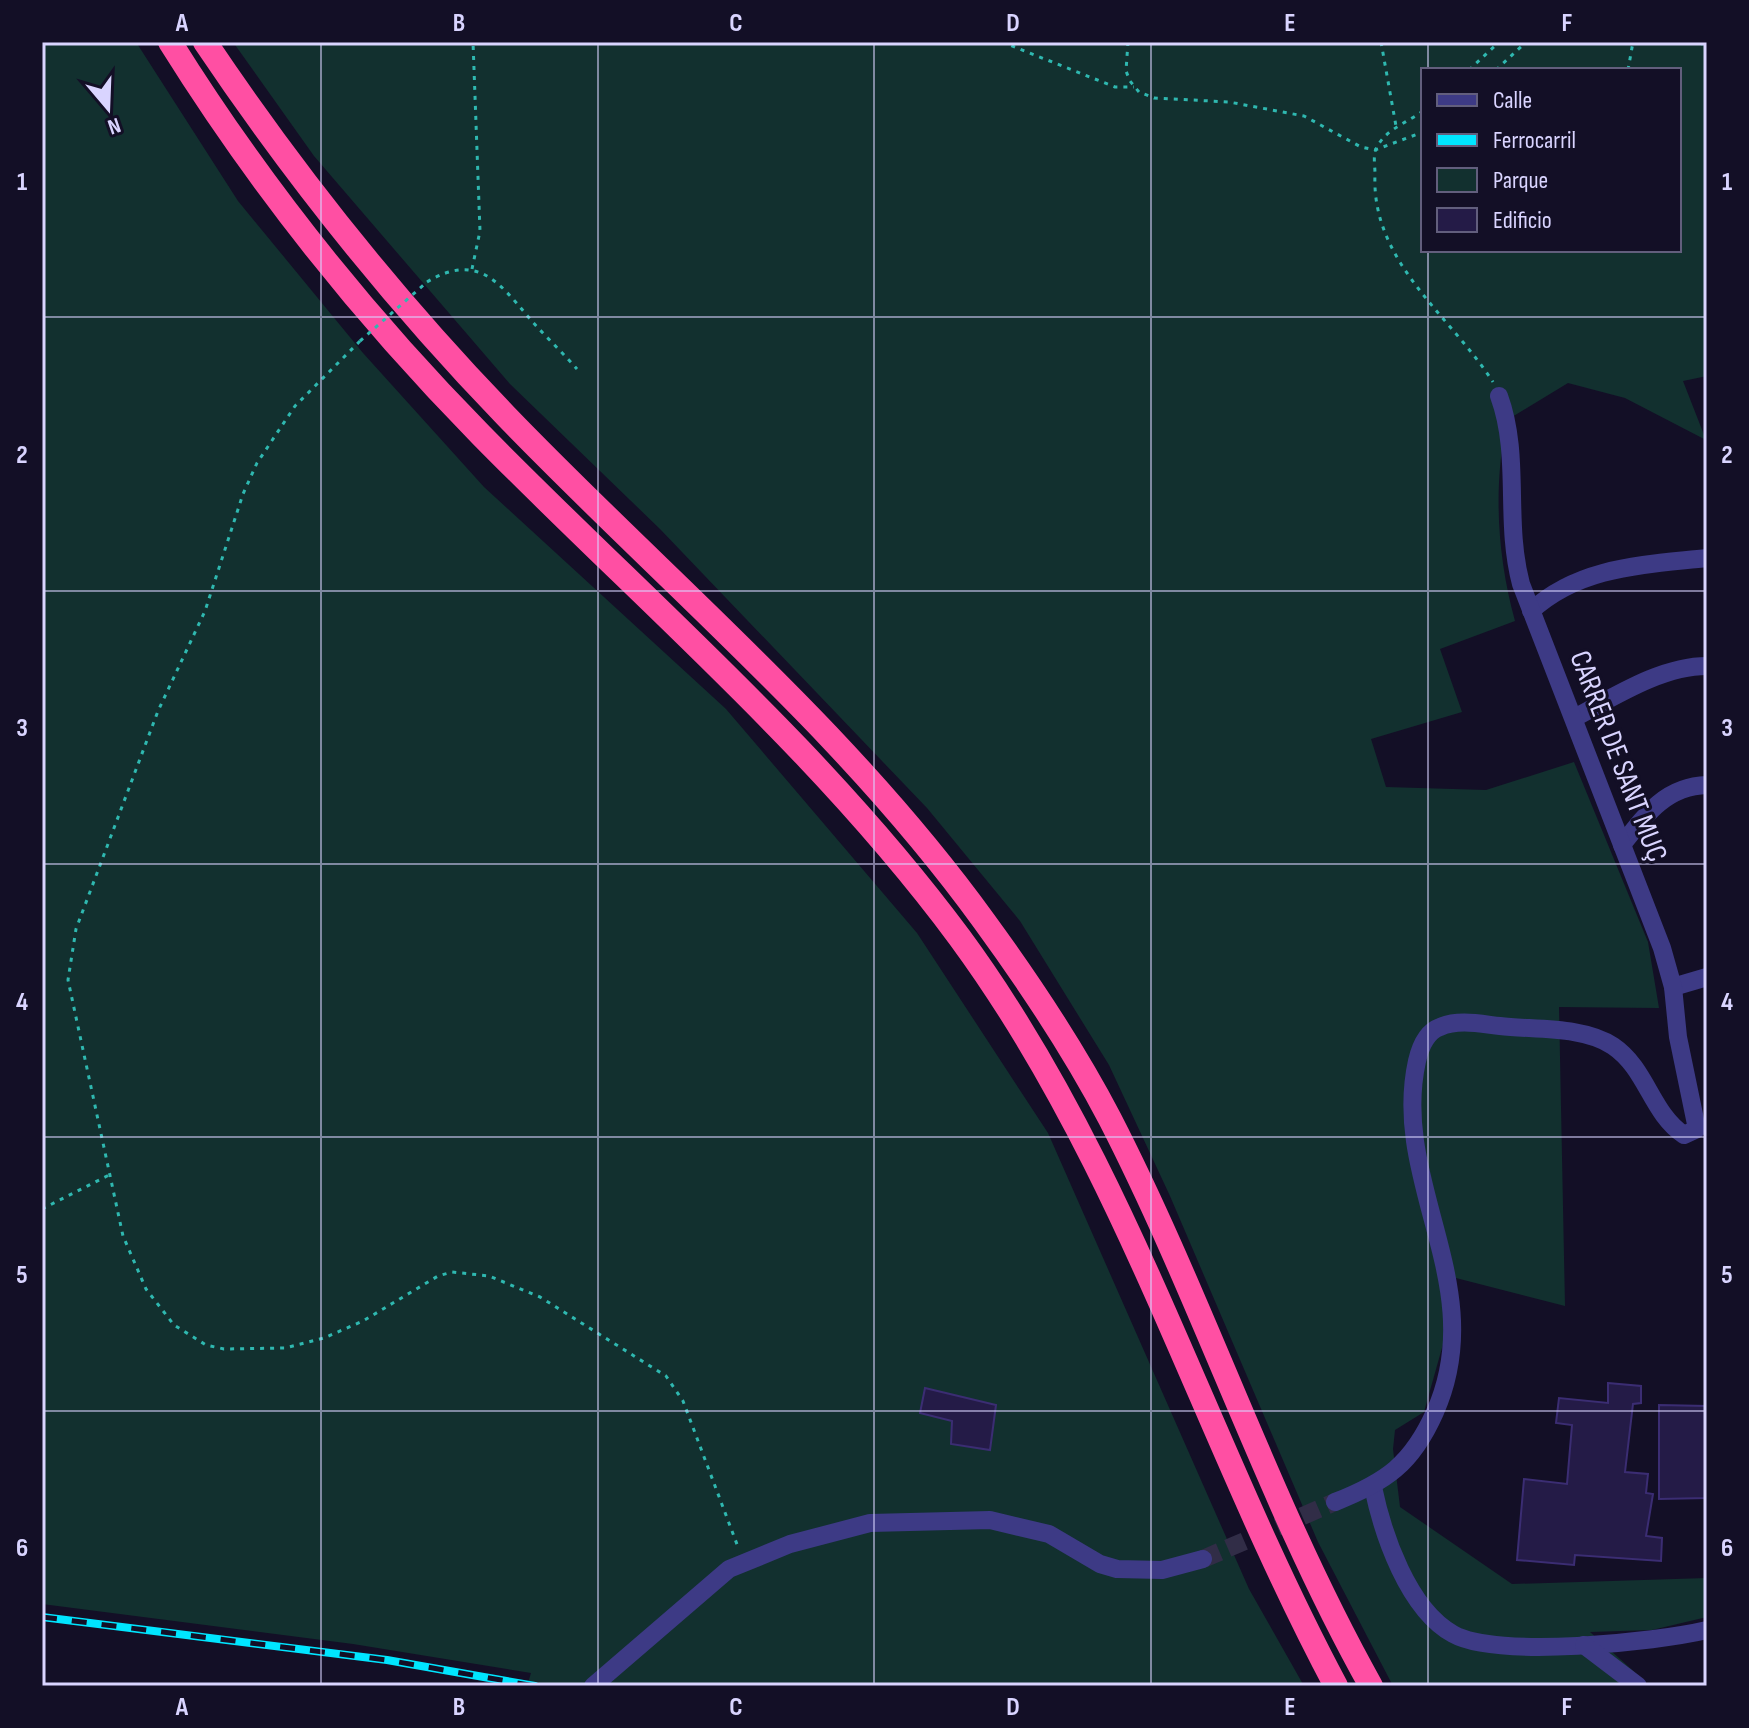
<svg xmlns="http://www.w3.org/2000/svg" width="1749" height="1728" font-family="'Sofia Sans Condensed',sans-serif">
<rect width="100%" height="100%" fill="#130f26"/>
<!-- green -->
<g fill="#12302f" fill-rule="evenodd">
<path d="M42 42H136L238 201 363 353 484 487 726 709 917 933 1048 1133 1249 1589 1304 1686H527L531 1673 353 1644 42 1604Z"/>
<path d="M233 42H1707V376L1683 381 1706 440 1625 398 1568 383 1507 420C1493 487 1497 555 1515 621L1440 649 1462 712 1371 739 1386 787 1486 790 1574 762 1648 942 1659 1008 1559 1007 1565 1306 1456 1278 1447 1330 1424 1412 1395 1430 1393 1449 1400 1507 1512 1584 1707 1578V1617L1652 1630 1590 1632 1650 1686H1393L1318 1542 1170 1196 1109 1065 1020 921 927 808 660 529 510 384 314 156ZM1423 70H1679V250H1423Z"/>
</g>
<!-- building -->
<g fill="#241b47" stroke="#3b2d73" stroke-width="2">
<path d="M1608 1383 1641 1386V1403L1633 1404 1625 1472 1648 1474 1646 1493 1653 1494 1646 1536 1662 1538 1661 1561 1575 1555 1574 1565 1517 1560 1524 1479 1567 1484 1572 1425 1556 1423 1559 1398 1608 1403Z"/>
<path d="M925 1388 996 1405 990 1450 951 1444 952 1421 920 1413Z"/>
<path d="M1659 1405 1707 1406V1498L1659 1499Z"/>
</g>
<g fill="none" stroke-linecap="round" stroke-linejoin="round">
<!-- street-tunnel -->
<path stroke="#312d47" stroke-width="18" stroke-dasharray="18 9" stroke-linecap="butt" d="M1203 1559 1335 1502"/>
<!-- path -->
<g stroke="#2fb8b0" stroke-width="3" stroke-dasharray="4 6" stroke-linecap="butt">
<path d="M1002 42 1115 87H1134"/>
<path d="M1128 42 1126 71 1130 81 1139 92 1154 98 1229 102 1304 116 1361 147 1375 150 1423 132"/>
<path d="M1381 42 1396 126"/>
<path d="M1700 42 1707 48"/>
<path d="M1469 70 1499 42"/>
<path d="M1496 70 1526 42"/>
<path d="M1628 70 1633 42"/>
<path d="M1423 111C1407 123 1385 129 1376 149 1373 155 1375 166 1375 174 1371 262 1449 314 1493 382"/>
<path d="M472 269 480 231 473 42"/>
<path d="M427 282C477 252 499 282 530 319 545 336 562 352 577 369"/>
<path d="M360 341 295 406 257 463 243 494 205 611 158 711 76 929 68 980 123 1236 146 1289 174 1325 206 1345 224 1349 285 1348 324 1338 363 1321 438 1276 452 1272 489 1276 540 1297 666 1376 683 1401 738 1547"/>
<path d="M42 1209 109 1175"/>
</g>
<!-- street -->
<g stroke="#3d3a85" stroke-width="18">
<path d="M1531 611C1580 566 1644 565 1707 558"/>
<path d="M1574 718C1614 697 1661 666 1707 666"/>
<path d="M1622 845C1645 815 1666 786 1707 785"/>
<path d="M1673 987 1707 977"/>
<path d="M1373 1487C1383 1535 1408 1609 1453 1634 1497 1659 1656 1642 1707 1630"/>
<path d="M1335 1502C1386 1482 1412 1464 1435 1412 1491 1286 1390 1183 1417 1061 1420 1048 1426 1032 1440 1027 1458 1019 1481 1024 1500 1026 1534 1030 1584 1026 1613 1046 1647 1069 1651 1113 1684 1135L1697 1129 1678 1037 1673 987 1662 948 1521 584C1504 520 1521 456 1499 396"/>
<path d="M1584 1645 1638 1686"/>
<path d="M593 1686 729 1569 790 1544 870 1523 990 1520 1049 1534 1100 1564 1117 1569 1162 1570 1203 1559"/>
</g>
<!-- highway -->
<g stroke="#ff4fa3" stroke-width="24">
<path d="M170 42C258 183 364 316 481 435 644 601 821 750 960 938 1127 1165 1204 1439 1336 1686"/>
<path d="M205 42C295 176 394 300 506 416 668 584 846 730 984 921 1030 984 1074 1050 1110 1119 1205 1304 1269 1504 1371 1686"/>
</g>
<!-- rail casing -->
<g stroke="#00e5ff" stroke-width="8">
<path id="rail" d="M42 1617 387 1660 535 1686"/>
</g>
<!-- rail -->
<use href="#rail" stroke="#130f26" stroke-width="5" stroke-dasharray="15" stroke-linecap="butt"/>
<!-- path-bridge -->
<path stroke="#2fb8b0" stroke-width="3" stroke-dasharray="4 6" stroke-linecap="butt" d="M360 341 427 282"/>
</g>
<!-- grid -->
<path fill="none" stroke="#d9d4ff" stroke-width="2" stroke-opacity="0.55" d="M321 42V1686M598 42V1686M874 42V1686M1151 42V1686M1428 42V70M1428 250V1686M42 317H1707M42 591H1707M42 864H1707M42 1137H1707M42 1411H1707"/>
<g text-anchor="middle" stroke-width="6" stroke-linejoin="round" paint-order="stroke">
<!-- street labels -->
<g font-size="30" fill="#d9d4ff" stroke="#130f26">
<text transform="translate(1619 756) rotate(69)" y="10">CARRER DE SANT MUÇ</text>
</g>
</g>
<!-- border -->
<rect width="1749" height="1728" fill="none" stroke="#130f26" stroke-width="88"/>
<!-- legend -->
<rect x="1421" y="68" width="260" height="184" fill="#130f26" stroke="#625e7d" stroke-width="2"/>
<rect x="1437" y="94" width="40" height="12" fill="#3d3a85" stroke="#625e7d" stroke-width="2"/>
<text x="1493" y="108" font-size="24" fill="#d9d4ff">Calle</text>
<rect x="1437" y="134" width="40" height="12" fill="#00e5ff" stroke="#625e7d" stroke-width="2"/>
<text x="1493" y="148" font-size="24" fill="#d9d4ff">Ferrocarril</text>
<rect x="1437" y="168" width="40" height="24" fill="#12302f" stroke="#625e7d" stroke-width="2"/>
<text x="1493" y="188" font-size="24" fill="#d9d4ff">Parque</text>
<rect x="1437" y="208" width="40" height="24" fill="#241b47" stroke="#625e7d" stroke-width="2"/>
<text x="1493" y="228" font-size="24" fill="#d9d4ff">Edificio</text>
<!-- north arrow -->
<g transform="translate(108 108) rotate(161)" stroke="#130f26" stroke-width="6" paint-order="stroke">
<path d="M0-6L14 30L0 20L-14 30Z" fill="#d9d4ff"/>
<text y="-12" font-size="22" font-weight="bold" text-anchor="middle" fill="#d9d4ff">N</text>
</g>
<rect x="44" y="44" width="1661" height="1640" fill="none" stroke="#d9d4ff" stroke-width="3"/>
<g font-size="26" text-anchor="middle" font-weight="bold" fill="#d9d4ff">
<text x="182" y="31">A</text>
<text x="459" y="31">B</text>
<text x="736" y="31">C</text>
<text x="1013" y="31">D</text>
<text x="1290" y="31">E</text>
<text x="1567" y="31">F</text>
<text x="22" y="190">1</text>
<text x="1727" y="190">1</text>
<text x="22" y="463">2</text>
<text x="1727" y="463">2</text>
<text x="22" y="736">3</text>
<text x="1727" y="736">3</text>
<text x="22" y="1010">4</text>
<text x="1727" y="1010">4</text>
<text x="22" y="1283">5</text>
<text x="1727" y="1283">5</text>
<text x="22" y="1556">6</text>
<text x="1727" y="1556">6</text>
<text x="182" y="1715">A</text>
<text x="459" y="1715">B</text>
<text x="736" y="1715">C</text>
<text x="1013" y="1715">D</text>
<text x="1290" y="1715">E</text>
<text x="1567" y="1715">F</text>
</g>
</svg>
